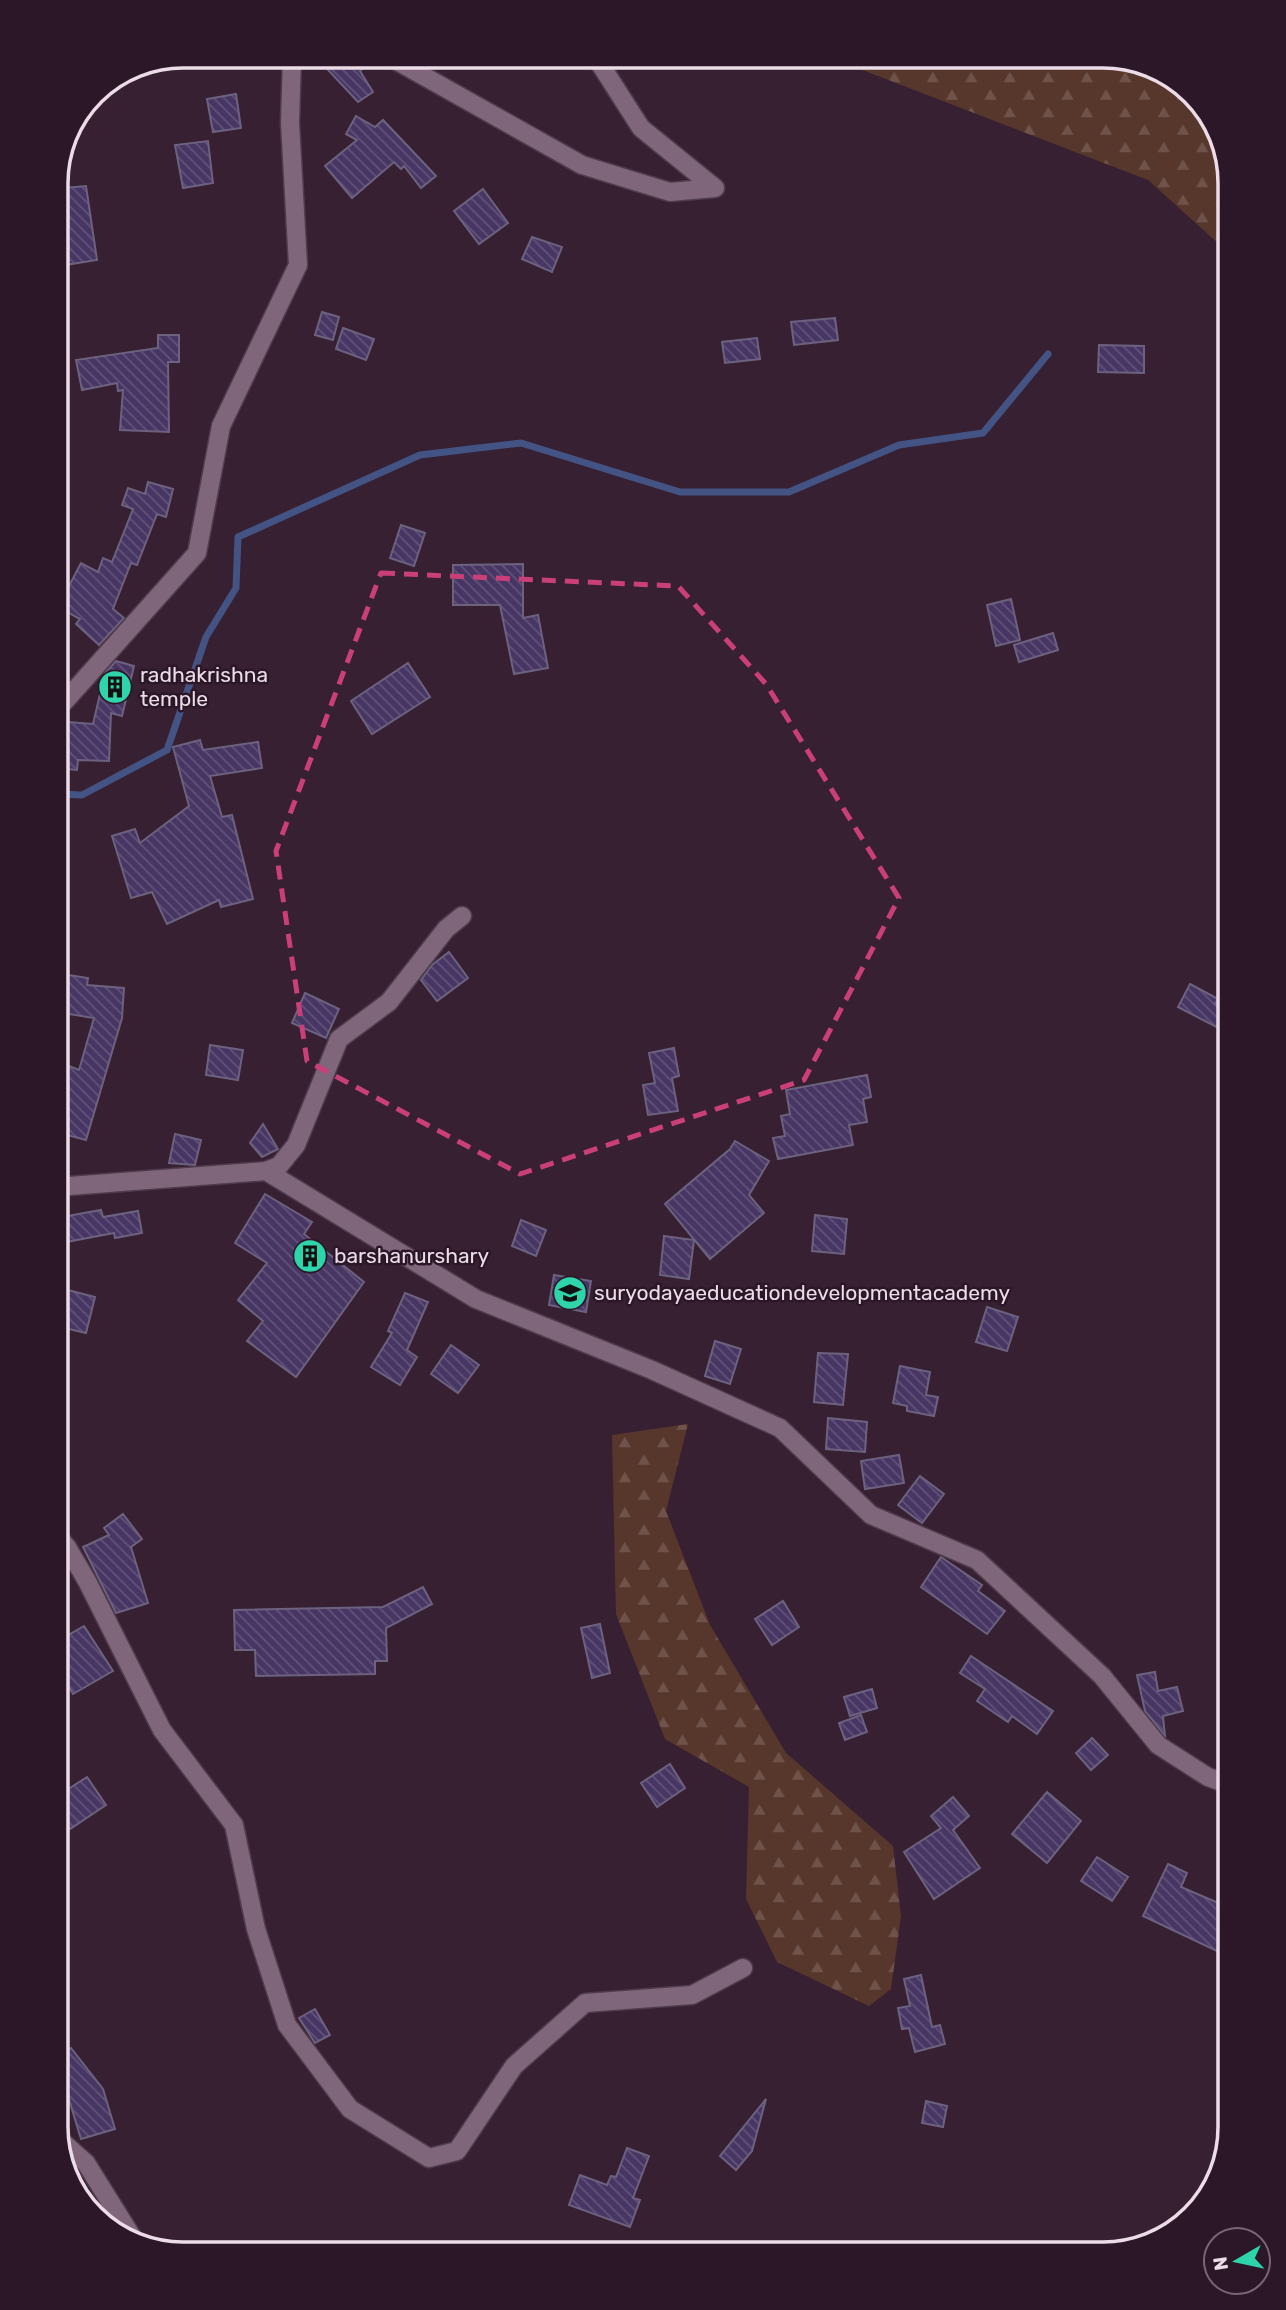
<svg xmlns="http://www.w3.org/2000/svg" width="1286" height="2310" font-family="Rubik,sans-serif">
<defs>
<pattern id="forest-firs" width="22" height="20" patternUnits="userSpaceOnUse" patternTransform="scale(1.75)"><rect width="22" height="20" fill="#57372c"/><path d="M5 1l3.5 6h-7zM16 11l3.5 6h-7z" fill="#6f534b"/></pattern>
<pattern id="building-back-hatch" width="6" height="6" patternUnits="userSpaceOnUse" patternTransform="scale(1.75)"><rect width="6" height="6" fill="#473563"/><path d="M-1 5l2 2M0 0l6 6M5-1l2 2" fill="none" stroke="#625279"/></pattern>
</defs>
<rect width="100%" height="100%" fill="#362032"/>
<!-- forest -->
<g fill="url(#forest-firs)">
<path d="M826 56H1112L1180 82 1220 134 1230 183V254L1148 180Z"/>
<path d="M688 1424 666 1511 710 1625 786 1753 893 1846 901 1916 891 1989 869 2006 777 1962 746 1899 749 1787 665 1739 616 1614 612 1435Z"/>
</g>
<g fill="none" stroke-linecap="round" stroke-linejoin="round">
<!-- stream -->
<path stroke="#435383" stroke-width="7" d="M56 794 82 795 167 750 206 637 236 588 238 537 420 455 521 443 680 492H789L899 445 983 433 1048 354"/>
</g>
<!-- building -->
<g fill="url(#building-back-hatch)" stroke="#6c627f" stroke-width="2">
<path d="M315 56H354L365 67 360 71 373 92 358 102Z"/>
<path d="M236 94 241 128 213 132 207 99Z"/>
<path d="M356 116 375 127 383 120 436 176 421 188 404 166 401 169 394 162 352 198 325 166 357 140 346 134Z"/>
<path d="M208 141 213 183 183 188 175 145Z"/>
<path d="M86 186 97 260 65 265 63 253 56 254V229L68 227 64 188Z"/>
<path d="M483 189 508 223 479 244 454 211Z"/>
<path d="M532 237 562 247 552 272 522 259Z"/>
<path d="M322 312 339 317 333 340 315 335Z"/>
<path d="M835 318 838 340 794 345 791 322Z"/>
<path d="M343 328 374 339 366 360 336 349Z"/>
<path d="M158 335H179V362H168L169 432 120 430 123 390 118 391 117 383 82 390 76 360 158 348Z"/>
<path d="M757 338 760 359 725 363 722 342Z"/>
<path d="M1099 345 1144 346V373L1098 372Z"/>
<path d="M148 482 173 489 166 517 157 514 137 565 131 563 113 609 124 618 99 645 76 624 80 619 56 606V597L64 583 69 586 81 563 98 572 103 558 112 562 133 509 122 505 128 488 145 494Z"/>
<path d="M401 525 425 533 414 566 390 558Z"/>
<path d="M523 564V618L538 615 548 668 514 674 500 605H453V565Z"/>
<path d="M1011 599 1020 640 996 646 987 605Z"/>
<path d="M1053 633 1058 650 1019 662 1014 645Z"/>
<path d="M116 661 134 666 122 716 111 713 109 761 78 760 77 770 56 768V721L93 724 105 673Z"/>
<path d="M408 663 430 697 372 734 351 701Z"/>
<path d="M200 740 203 750 258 742 262 768 210 776 222 817 232 815 253 899 221 907 219 900 167 924 152 892 131 898 112 836 135 829 140 843 189 806 173 747Z"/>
<path d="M449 952 468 978 437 1001 421 980 432 965Z"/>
<path d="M56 973 88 978 87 985 124 988 122 1018 86 1140 56 1132V1061L79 1070 94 1018 56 1012Z"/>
<path d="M1190 984 1218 999 1215 1004 1230 1011V1034L1178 1007Z"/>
<path d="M305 993 339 1009 326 1038 292 1023Z"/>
<path d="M210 1045 243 1050 238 1080 206 1075Z"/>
<path d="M674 1048 679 1076 672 1078 678 1111 648 1115 643 1085 655 1083 649 1053Z"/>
<path d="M867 1075 871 1097 863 1099 867 1122 849 1125 853 1145 778 1159 773 1138 785 1136 781 1116 790 1114 786 1090Z"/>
<path d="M263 1124 278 1149 262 1157 250 1143Z"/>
<path d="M175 1134 201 1140 195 1165 169 1163Z"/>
<path d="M735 1141 769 1161 749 1195 764 1213 710 1259 665 1204 730 1149Z"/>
<path d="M265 1194 312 1222 304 1234 364 1282 296 1377 247 1341 263 1321 238 1300 267 1263 235 1243Z"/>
<path d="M101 1210 103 1217 138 1211 142 1233 115 1238 114 1233 56 1244V1218Z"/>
<path d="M815 1215 847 1219 844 1254 812 1251Z"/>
<path d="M521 1220 546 1230 536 1256 512 1246Z"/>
<path d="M664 1236 694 1240 689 1279 660 1275Z"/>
<path d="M554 1275 591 1281 586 1312 549 1305Z"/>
<path d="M56 1287 95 1297 86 1333 56 1326Z"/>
<path d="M405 1293 428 1302 407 1350 417 1357 400 1385 371 1367 392 1333 388 1331Z"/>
<path d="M987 1307 1018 1317 1007 1351 976 1342Z"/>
<path d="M715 1341 741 1349 730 1384 705 1376Z"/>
<path d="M451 1345 479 1365 458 1393 431 1374Z"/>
<path d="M818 1353 848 1354 843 1405 814 1402Z"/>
<path d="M900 1366 930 1372 926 1395 938 1397 934 1416 907 1411V1406L893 1403Z"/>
<path d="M828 1418 867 1422 865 1452 826 1449Z"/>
<path d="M899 1455 904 1483 865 1489 861 1461Z"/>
<path d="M920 1476 944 1494 922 1523 898 1505Z"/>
<path d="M123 1514 142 1539 131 1547 148 1603 116 1613 83 1547 109 1535 104 1528Z"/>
<path d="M941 1557 982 1585 978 1591 1005 1611 987 1634 921 1587Z"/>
<path d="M423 1587 432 1604 386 1628 387 1661H375V1674L256 1676 255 1650H235L234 1610 383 1607Z"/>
<path d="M783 1601 799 1627 772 1645 755 1619Z"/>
<path d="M600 1624 610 1673 592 1678 581 1628Z"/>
<path d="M84 1626 113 1671 73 1694 56 1665V1642Z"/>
<path d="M971 1656 1053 1711 1037 1734 1012 1716 1008 1722 977 1701 985 1689 960 1673Z"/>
<path d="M1155 1672 1158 1691 1177 1687 1183 1711 1163 1716 1165 1736 1145 1711 1137 1675Z"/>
<path d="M872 1689 877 1708 850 1716 844 1697Z"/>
<path d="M861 1715 867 1732 845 1740 839 1723Z"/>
<path d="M1092 1738 1108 1755 1091 1770 1076 1753Z"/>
<path d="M670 1764 685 1788 657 1807 641 1783Z"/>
<path d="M87 1777 106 1805 70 1829 56 1807V1797Z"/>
<path d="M1047 1792 1081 1821 1047 1863 1012 1834Z"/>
<path d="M953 1797 969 1816 953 1830 980 1868 934 1899 904 1852 941 1828 931 1816Z"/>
<path d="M1097 1857 1128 1877 1112 1901 1081 1881Z"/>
<path d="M1168 1864 1187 1873 1181 1887 1230 1908V1931L1221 1953 1143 1916Z"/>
<path d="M921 1975 932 2027 940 2025 945 2044 915 2052 909 2028 902 2029 898 2008 910 2006 904 1979Z"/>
<path d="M315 2009 330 2035 315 2043 299 2018Z"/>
<path d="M71 2048 103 2089 115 2129 81 2139 67 2093 56 2101V2060Z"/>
<path d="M766 2099 752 2151 736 2170 720 2156Z"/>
<path d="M926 2101 947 2106 943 2127 922 2123Z"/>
<path d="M627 2148 649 2156 633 2198 640 2200 630 2227 569 2205 580 2175 607 2185 611 2176 616 2177Z"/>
</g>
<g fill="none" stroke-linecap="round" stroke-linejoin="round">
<!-- minor casing -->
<g stroke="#4e3c4b" stroke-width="21">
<g id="minor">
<path d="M388 56 582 165 670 192 715 188 641 128 595 56"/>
<path d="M56 706 65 701 197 553 221 426 298 265 290 123 292 56"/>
<path d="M266 1171 279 1166 296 1145 339 1039 389 1002 446 929 462 916"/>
<path d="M56 1535 67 1547 87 1581 162 1730 234 1825 256 1929 287 2025 350 2109 429 2158 457 2151 514 2066 585 2003 692 1995 743 1968"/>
<path d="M59 2139 86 2163 134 2240"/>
</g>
</g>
<!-- tertiary casing -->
<g stroke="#4e3c4b" stroke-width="21">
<path id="tertiary" d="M56 1187 266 1171 476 1299 652 1370 780 1428 871 1515 977 1560 1102 1676 1158 1745 1208 1777 1230 1785"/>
</g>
<!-- minor -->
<use href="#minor" stroke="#80667b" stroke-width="18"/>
<!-- tertiary -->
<use href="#tertiary" stroke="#80667b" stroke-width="18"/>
</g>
<!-- marked area -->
<path fill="none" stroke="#ca3f77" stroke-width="5" stroke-dasharray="14 9" stroke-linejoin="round" d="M381 573 678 586 766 684 899 898 804 1080 520 1174 307 1061 276 851Z"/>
<!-- icons -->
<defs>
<g id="building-disc" transform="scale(1.75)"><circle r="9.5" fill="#2ed4aa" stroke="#2c1728"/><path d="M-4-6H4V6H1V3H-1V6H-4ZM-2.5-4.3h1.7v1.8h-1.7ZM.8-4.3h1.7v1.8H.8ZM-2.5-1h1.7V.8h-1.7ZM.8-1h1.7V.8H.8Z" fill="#111"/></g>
<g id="school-disc" transform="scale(1.75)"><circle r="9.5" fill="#2ed4aa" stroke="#2c1728"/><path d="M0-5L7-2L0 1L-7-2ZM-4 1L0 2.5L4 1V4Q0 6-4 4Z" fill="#111"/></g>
</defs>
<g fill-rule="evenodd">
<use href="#building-disc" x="115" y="687"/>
<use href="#building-disc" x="310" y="1256"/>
<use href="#school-disc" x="570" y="1293"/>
</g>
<g text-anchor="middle" stroke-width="5" stroke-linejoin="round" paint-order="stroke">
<!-- poi labels -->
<g font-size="21" fill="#ebdce7" stroke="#2c1728" text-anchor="start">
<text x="140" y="682">radhakrishna<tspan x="140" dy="24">temple</tspan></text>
<text x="334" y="1263">barshanurshary</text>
<text x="594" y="1300">suryodayaeducationdevelopmentacademy</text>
</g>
</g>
<!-- crop -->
<path d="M0 0H1286V2310H0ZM183 68H1103A115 115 0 0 1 1218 183V2127A115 115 0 0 1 1103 2242H183A115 115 0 0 1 68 2127V183A115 115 0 0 1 183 68Z" fill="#2c1728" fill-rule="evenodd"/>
<path fill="none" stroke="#ebdce7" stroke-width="3.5" d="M183 68H1103A115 115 0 0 1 1218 183V2127A115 115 0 0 1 1103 2242H183A115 115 0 0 1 68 2127V183A115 115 0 0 1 183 68Z"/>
<!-- north arrow -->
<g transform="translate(1237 2261) rotate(261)"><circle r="33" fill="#2c1728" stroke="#786674" stroke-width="2"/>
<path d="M0-5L12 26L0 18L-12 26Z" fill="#2ed4aa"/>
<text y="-10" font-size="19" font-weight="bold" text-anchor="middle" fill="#ebdce7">N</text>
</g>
</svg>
